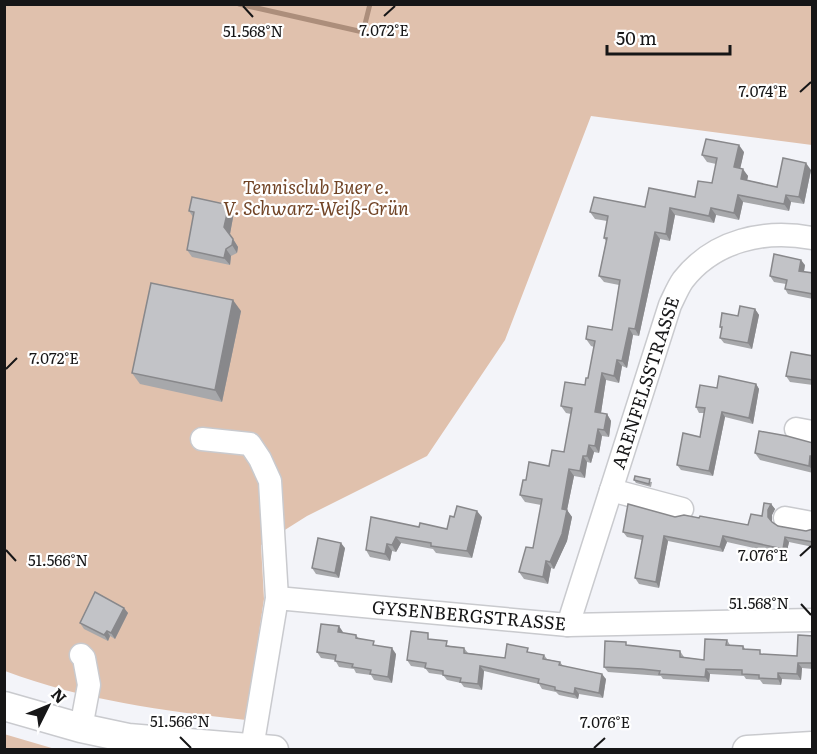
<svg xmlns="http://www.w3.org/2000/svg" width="817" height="754" font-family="Literata,serif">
<rect width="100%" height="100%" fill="#f3f4f9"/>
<!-- green -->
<g fill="#e0c1ad">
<path d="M4 5H812V145L591 116 505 340 427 456 307 516 261 545 264 599 246 720C164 711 82 700 5 671Z"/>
<path d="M4 734 55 749H59H5Z"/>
</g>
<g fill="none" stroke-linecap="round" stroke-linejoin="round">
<!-- stream -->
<path stroke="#ac8e7b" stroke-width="5" d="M239 4 363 32 370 4"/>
<!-- minor casing -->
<g stroke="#c9cace" stroke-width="25">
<g id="minor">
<path d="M796 429 812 432"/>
<path d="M202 439 250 444 260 459 270 481 277 598"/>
<path d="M611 490 682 509"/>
<path d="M785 518 812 523"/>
<path d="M568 625 670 305C674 297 678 287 683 280 714 240 765 229 812 238"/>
<path d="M81 728 89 685 84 658 81 655"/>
<path d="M252 748 277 598 568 625 812 620"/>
</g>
</g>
<!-- major casing -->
<g stroke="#c9cace" stroke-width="31">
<g id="major">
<path d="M4 706 81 728 128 738 274 750"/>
<path d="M747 750 812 746"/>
</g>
</g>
<!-- minor -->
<use href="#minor" stroke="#fff" stroke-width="22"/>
<!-- major -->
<use href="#major" stroke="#fff" stroke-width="28"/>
</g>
<!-- wall -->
<g fill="#a7a8ab">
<path d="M744 152 740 168 748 176 747 180 777 187 811 170 804 204 791 202 789 211 743 202 739 220 716 215 714 223 675 215 670 241 660 239 639 336 633 335 627 368 622 366 619 383 606 380 601 413 607 414 611 421 609 437 602 436 599 453 594 452 591 463 587 462 585 478 574 476 567 510 572 517 567 541 554 569 551 568 548 584 524 579 519 572 533 548 541 505 525 502 520 495 526 480 549 466 564 452 571 414 566 413 561 406 585 385 588 378 594 347 591 346 586 339 612 330 619 285 604 282 599 276 606 241 604 238 607 221 595 219 590 212 645 207 695 197 712 183 716 164 707 162 702 155Z"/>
<path d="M189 211 234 212 230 234 238 247 237 253 231 256 230 265 192 257 187 250 193 217Z"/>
<path d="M805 265 804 272 813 273V299L788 294 785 289 786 284 774 282 770 276Z"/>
<path d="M755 309 759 315 752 349 724 343 720 338 722 330 720 327 738 316Z"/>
<path d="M241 311 222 402 140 384 132 373Z"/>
<path d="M813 356V385L790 382 786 376Z"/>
<path d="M756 384 759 389 753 424 725 417 713 476 681 470 677 465 700 437 704 413H699L696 407 717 388Z"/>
<path d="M813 443V473L760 460 755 453Z"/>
<path d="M634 480 652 482 651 487 636 483Z"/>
<path d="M771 504 775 509 772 515V522L778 526 806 531 813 529V547L789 542 786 555 727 542 723 552 668 541 659 588 639 584 635 578 642 540 627 537 623 532 675 517 748 525 762 516Z"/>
<path d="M371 517 419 527 447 529 454 517H482L472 558 436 553 433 549 401 543 396 552 392 551 390 561 370 557 366 550Z"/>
<path d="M345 548 339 578 316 574 312 568Z"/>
<path d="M124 608 128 613 115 639 110 636 108 641 84 629 80 623Z"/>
<path d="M343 632 342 633 356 635 359 639 396 654 392 683 374 680 371 675 356 673 354 669 339 667 335 660 321 658 317 652Z"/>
<path d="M813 636V669L802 668 801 680 782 679 781 685 763 684 760 680 746 679 744 676 710 674 709 682 663 679 661 676 608 672 604 667 628 645 680 651 684 657 704 660 727 640 730 645 743 646 746 650 763 654 797 656Z"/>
<path d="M432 639 450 646 464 648 468 653 505 658 531 653 544 655 547 659 560 662 563 666 606 679 603 698 579 694 578 699 559 695 556 692 542 689 539 684 484 671 482 690 464 687 461 683 447 680 443 675 429 673 425 668 411 666 407 660Z"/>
</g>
<!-- shaded-wall -->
<g fill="#88888b">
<path d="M739 145 744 152 739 174 734 167Z"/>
<path d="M806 163 811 170 804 204 799 197Z"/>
<path d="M743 169 748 176 746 186 741 179Z"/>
<path d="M738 195 743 202 739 220 734 213Z"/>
<path d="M786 195 791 202 789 211 784 204Z"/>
<path d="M229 205 234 212 230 234 224 227Z"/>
<path d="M670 208 675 215 670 241 666 234Z"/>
<path d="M711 208 716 215 714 223 709 216Z"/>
<path d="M655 232 660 239 639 336 635 329Z"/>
<path d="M233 239 238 247 237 253 232 245Z"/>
<path d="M226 249 231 256 230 265 224 258Z"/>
<path d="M801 260 805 265 803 276 799 271Z"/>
<path d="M233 300 241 311 222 402 215 390Z"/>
<path d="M755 309 759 315 752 349 748 343Z"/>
<path d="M629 328 633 335 627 368 622 361Z"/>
<path d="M617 360 622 366 619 383 614 376Z"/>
<path d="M602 373 606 380 600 419 595 412Z"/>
<path d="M756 384 759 389 753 424 749 418Z"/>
<path d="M722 412 725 417 713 476 709 471Z"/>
<path d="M607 414 611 421 609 437 604 430Z"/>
<path d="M598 429 602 436 599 453 595 446Z"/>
<path d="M589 445 594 452 591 463 587 456Z"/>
<path d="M583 456 587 462 585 478 580 471Z"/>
<path d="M810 456 813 459V471L809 466Z"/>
<path d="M569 469 574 476 567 510 572 517 567 541 554 569 550 562Z"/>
<path d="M771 504 775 509 772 515V522L768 517V510Z"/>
<path d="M477 511 482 517 472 558 467 551Z"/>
<path d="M664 536 668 541 659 588 656 582Z"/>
<path d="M723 536 727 542 723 552 720 547Z"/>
<path d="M396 537 401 543 396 552 392 545Z"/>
<path d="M785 537 789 542 786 555 783 549Z"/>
<path d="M341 543 345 548 339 578 335 573Z"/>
<path d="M387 544 392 551 390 561 385 554Z"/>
<path d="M546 561 551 568 548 584 543 577Z"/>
<path d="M124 608 128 613 115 639 111 633Z"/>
<path d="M339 626 343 632 342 638 338 632Z"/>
<path d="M107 631 110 636 108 641 104 635Z"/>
<path d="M392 648 396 654 392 683 388 677Z"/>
<path d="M798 663 802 668 801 680 797 674Z"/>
<path d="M480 666 484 671 482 690 478 684Z"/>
<path d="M706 669 710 674 709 682 705 677Z"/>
<path d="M778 673 782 679 781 685 778 679Z"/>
<path d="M602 674 606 679 603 698 599 693Z"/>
<path d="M575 688 579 694 578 699 574 694Z"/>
</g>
<!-- building -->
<g fill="#c2c3c7" stroke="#88888b" stroke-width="1.5">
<path d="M706 139 739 145 734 167 743 169 741 179 777 187 783 158 806 163 799 197 786 195 784 204 738 195 734 213 711 208 709 216 670 208 666 234 655 232 635 329 629 328 622 361 617 360 614 376 602 373 595 412 607 414 604 430 598 429 595 446 589 445 587 456H583L580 471 569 469 562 509 567 510 562 534 550 562 546 561 543 577 519 572 526 547 533 548 542 499 520 495 523 480H526L529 462 549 466 552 450 564 452 572 408 561 406 565 382 585 385 586 378H588L595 341 586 339 588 326 612 330 620 280 599 276 607 238H604L608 216 590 212 594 197 645 207 649 188 695 197 698 181 712 183 717 158 702 155Z"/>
<path d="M192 197 229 205 224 227 233 239 232 245 226 249 224 258 187 250 194 212 189 211Z"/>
<path d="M774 254 801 260 799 271 813 273V294L785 289 787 280 770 276Z"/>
<path d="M151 283 233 300 215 390 132 373Z"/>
<path d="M740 306 755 309 748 343 720 338 722 327H720L722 313 738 316Z"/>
<path d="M791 352 813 356V380L786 376Z"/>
<path d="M719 376 756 384 749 418 722 412 709 471 677 465 683 433 700 437 705 408 696 407 700 385 717 388Z"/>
<path d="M759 431 787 436 813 443V456H810L809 466 755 453Z"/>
<path d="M635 476 650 479 649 484 634 480Z"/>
<path d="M764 503 771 504 768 510V517L772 522 778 526 806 531 813 529V542L785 537 783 549 723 536 720 547 664 536 656 582 635 578 643 536 623 532 628 504 675 517 684 515 699 518 700 516 748 525 751 514 762 516Z"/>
<path d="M457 506 477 511 467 551 431 546V543L396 537 392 545 387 544 385 554 366 550 371 517 419 527 420 523 447 529 450 516 454 517Z"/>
<path d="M318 538 341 543 335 573 312 568Z"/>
<path d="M95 592 124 608 111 633 107 631 104 635 80 623Z"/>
<path d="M321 624 339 626 338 632 356 635V638L374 641 373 645 392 648 388 677 370 674 371 670 352 667 353 664 335 661 336 655 317 652Z"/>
<path d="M411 631 428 633V639L447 641 446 646 464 648V653L505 658 507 644 528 648 527 652 544 655 543 659 560 662 559 665 602 674 599 693 575 688 574 694 555 690V687L538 683 539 679 480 666 478 684 460 682 461 678 443 675V671L425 668 426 663 407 660Z"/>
<path d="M798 635 813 636V663H798L797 674 778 673V679L759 678V675L742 674V670L706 669 705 677 659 674 660 671 642 669 604 667 605 641 626 642V645L680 651V657L704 660 705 639 727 640 726 645 743 646V649L760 650V654L797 656Z"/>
</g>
<!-- ticks -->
<path fill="none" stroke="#161617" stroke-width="2" d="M243 6 253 17M384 16 395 6M800 92 811 82M6 369 17 358M6 550 16 561M800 556 811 546M801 604 811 615M180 737 191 748M594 748 605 738"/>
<g text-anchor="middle" stroke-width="4.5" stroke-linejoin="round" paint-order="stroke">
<!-- park labels -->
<g font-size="18" font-style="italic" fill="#714426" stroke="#fff">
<text x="316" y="194">Tennisclub Buer e.<tspan x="316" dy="21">V. Schwarz-Weiß-Grün</tspan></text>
</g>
<!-- street labels -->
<g font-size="18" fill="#161617" stroke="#fff">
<text transform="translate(646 383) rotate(-72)" y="6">ARENFELSSTRASSE</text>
<text transform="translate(469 616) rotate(5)" y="6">GYSENBERGSTRASSE</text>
</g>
</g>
<g font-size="15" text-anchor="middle" fill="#161617" stroke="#fff" stroke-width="4.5" stroke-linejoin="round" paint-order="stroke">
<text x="384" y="36">7.072°E</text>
<text x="253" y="37">51.568°N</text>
<text x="763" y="97">7.074°E</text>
<text x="54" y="364">7.072°E</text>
<text x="763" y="561">7.076°E</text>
<text x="58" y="566">51.566°N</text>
<text x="759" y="609">51.568°N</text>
<text x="180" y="727">51.566°N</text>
<text x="605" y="728">7.076°E</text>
</g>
<!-- border -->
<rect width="817" height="754" fill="none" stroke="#161617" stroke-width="12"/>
<!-- north arrow -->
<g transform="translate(48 706) rotate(47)" stroke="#ffffff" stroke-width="4.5" paint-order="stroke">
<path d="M0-4.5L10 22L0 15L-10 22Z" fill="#161617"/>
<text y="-9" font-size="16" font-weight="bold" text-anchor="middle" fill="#161617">N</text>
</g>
<!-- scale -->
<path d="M607 45v9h123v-9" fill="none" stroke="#161617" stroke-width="3"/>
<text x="616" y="45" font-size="18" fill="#161617" stroke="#ffffff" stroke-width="4.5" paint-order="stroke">50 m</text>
</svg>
